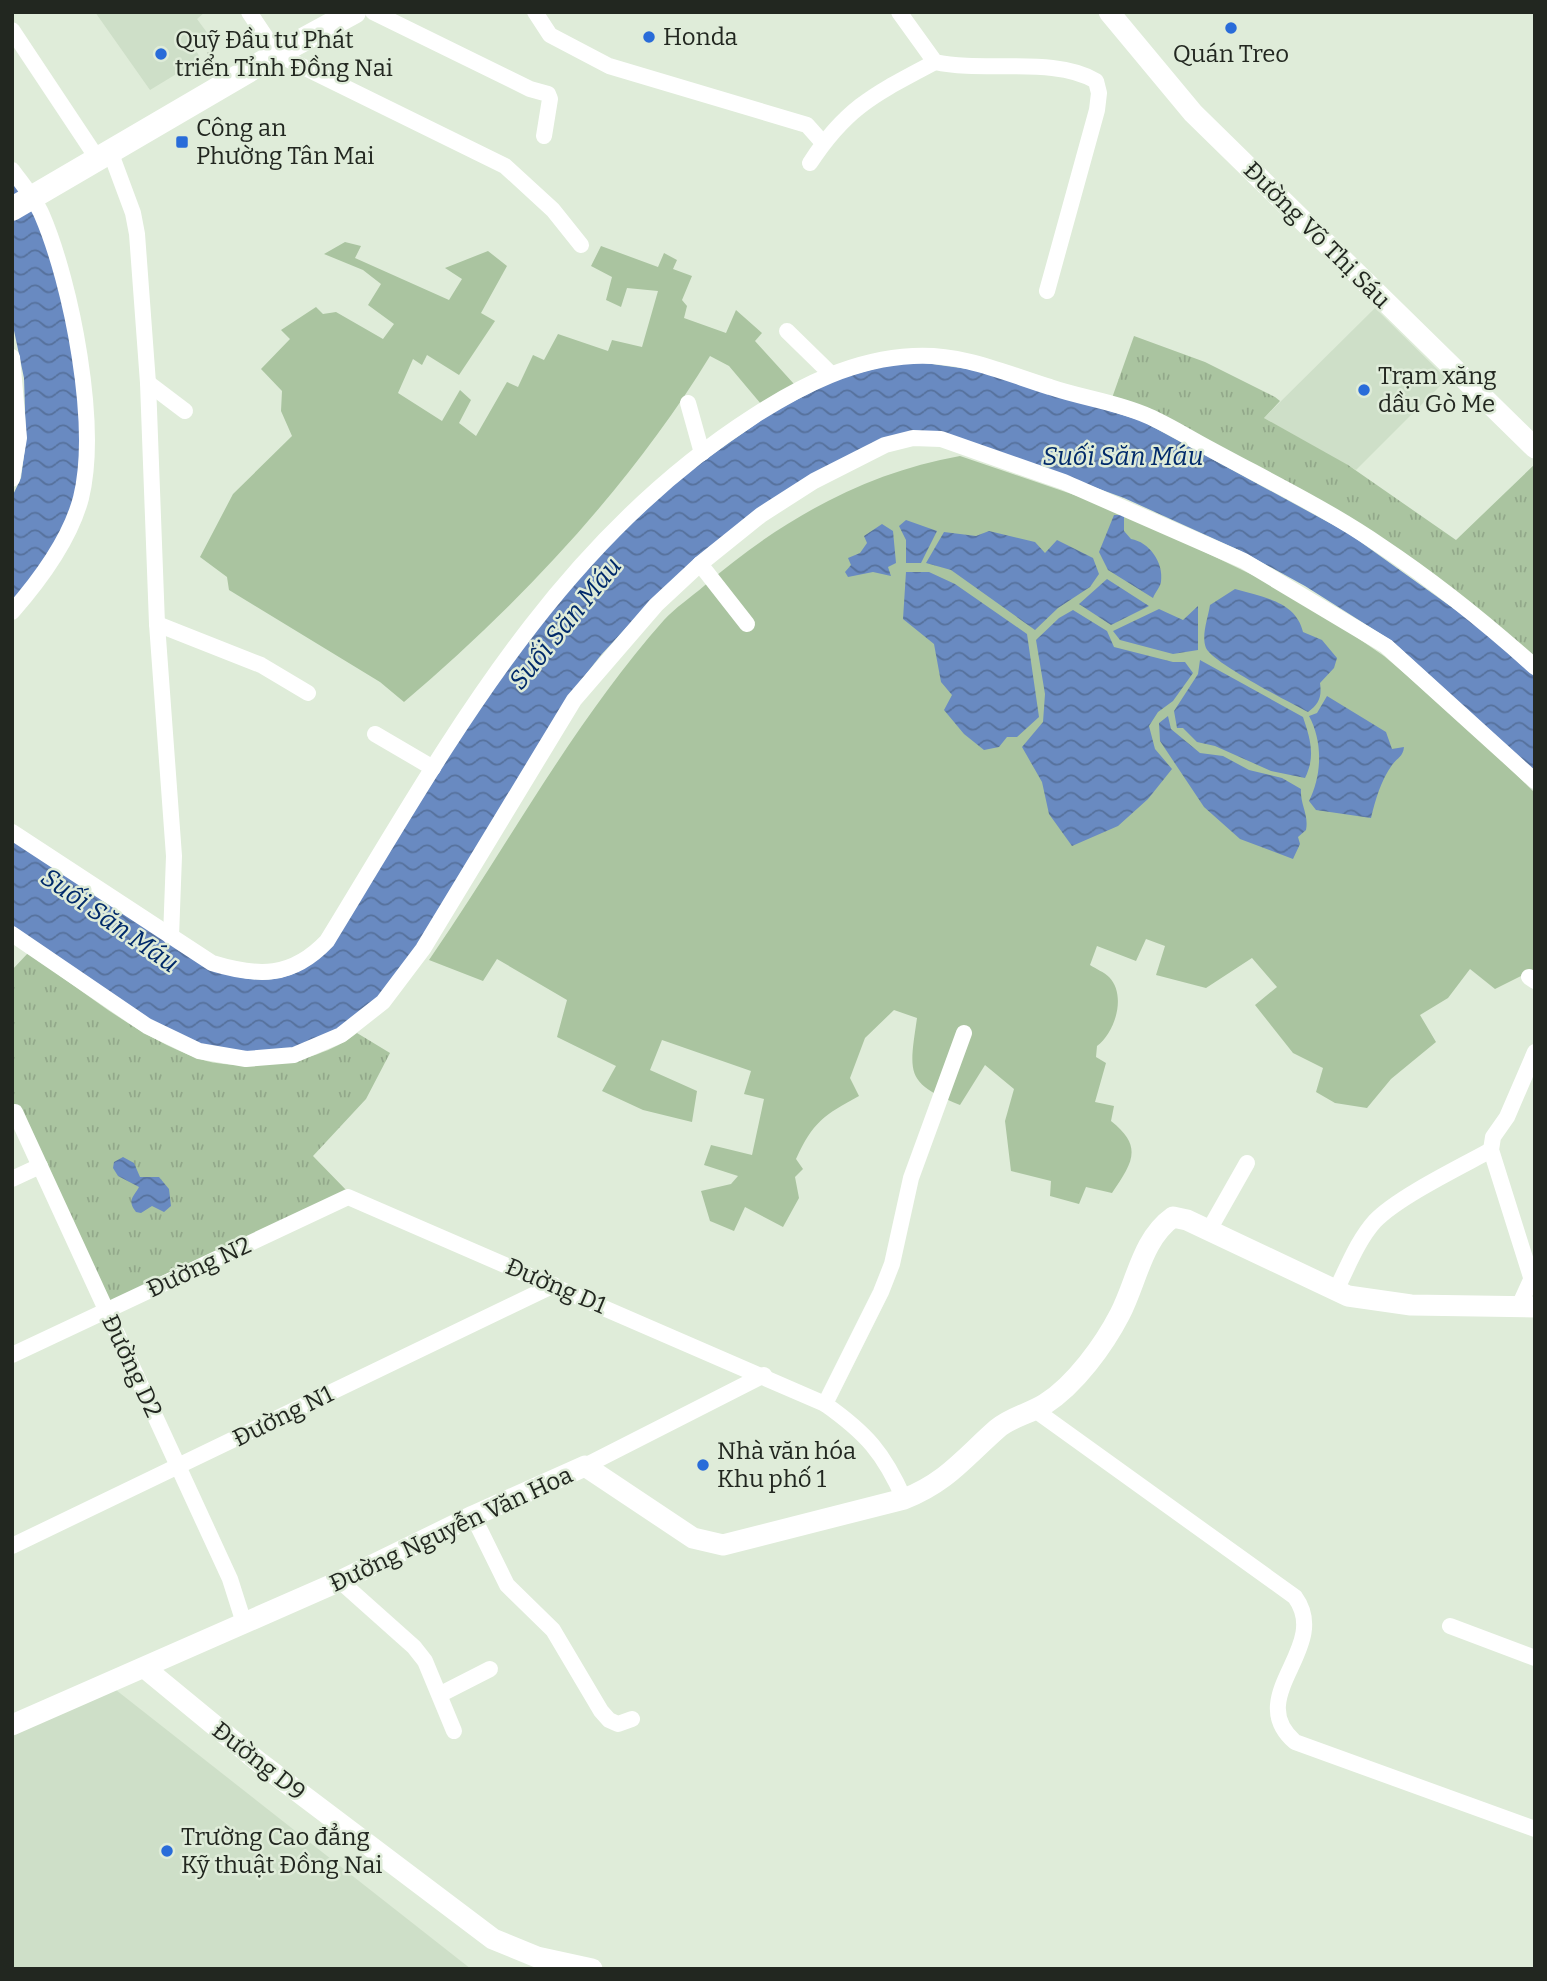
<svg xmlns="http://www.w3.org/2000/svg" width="1547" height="1981" font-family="Bitter,serif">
<defs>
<pattern id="park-tufts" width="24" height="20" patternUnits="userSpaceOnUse" patternTransform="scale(1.75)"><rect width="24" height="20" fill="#aac4a0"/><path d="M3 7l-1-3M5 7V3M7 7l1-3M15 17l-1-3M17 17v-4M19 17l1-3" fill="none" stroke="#92a88a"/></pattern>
<pattern id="water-waves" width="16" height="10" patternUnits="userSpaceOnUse" patternTransform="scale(1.75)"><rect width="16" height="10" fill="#698ac1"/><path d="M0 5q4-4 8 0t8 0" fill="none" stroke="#56719c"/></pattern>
</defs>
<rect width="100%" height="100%" fill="#dfecd9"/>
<!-- built -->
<g fill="#cedfc8">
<path d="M95 12H205L197 19 211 38 195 49 201 59 150 90Z"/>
<path d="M1375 308 1447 379 1356 470 1264 418Z"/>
<path d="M116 1690 471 1969H12V1734Z"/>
</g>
<!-- grass -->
<g fill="#aac4a0">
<path d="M345 242 361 246 355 258 449 300 462 279 445 268 488 251 507 266 481 313 495 321 459 375 427 355 422 365 413 359 398 393 442 421 460 390 471 400 459 423 476 436 507 382 518 387 533 355 544 360 558 334 608 351 612 340 642 347 658 291 627 288 621 307 606 300 612 277 591 266 601 246 658 267 664 253 677 260 673 269 692 276 682 300 687 306 684 318 726 333 736 310 762 333 755 341 794 384 761 404 729 366 710 356C631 485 520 604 404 702L380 682 229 590 227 577 200 557 233 494 292 436 281 411 282 391 261 369 290 339 281 330 316 307 323 314 336 312 383 339 394 324 368 305 381 284 363 270 324 254Z"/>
<path d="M960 456 1089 500 1180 540 1298 597 1384 656 1463 723 1535 793V969L1495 989 1470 969 1448 998 1420 1015 1436 1042 1391 1079 1367 1108 1335 1103 1316 1092 1323 1068 1293 1053 1255 1005 1277 987 1252 958 1206 988 1156 975 1165 946 1146 939 1136 961 1097 946 1090 965C1096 969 1104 972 1109 977 1127 995 1115 1033 1097 1046L1096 1057 1106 1063 1095 1102 1114 1106 1111 1121C1144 1147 1132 1163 1112 1193L1086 1187 1079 1204 1050 1196 1051 1181 1011 1171 1005 1121 1014 1089 985 1065 960 1105C905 1083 909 1074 917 1018L894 1010 865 1038 850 1078 859 1096C824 1115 813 1122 796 1159L803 1169 795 1177 799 1198 783 1227 745 1207 734 1231 710 1221 701 1191 731 1184 738 1176 704 1165 711 1145 752 1155 764 1099 744 1094 751 1071 662 1040 650 1070 697 1091 692 1122 643 1110 602 1091 616 1066 557 1037 567 1000 497 959 483 981 429 960C507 847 572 724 664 620 675 608 691 597 704 586 778 522 863 473 960 456Z"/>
</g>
<!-- park -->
<g fill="url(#park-tufts)">
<path d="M1134 336 1205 362 1275 397 1280 401 1264 418 1348 465 1456 540 1535 464V658L1465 599 1112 398Z"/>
<path d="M28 953C82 990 136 1036 197 1058 221 1067 248 1065 272 1063 301 1062 334 1051 357 1033L390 1053 366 1099 313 1156 348 1192 110 1305 12 1106V970Z"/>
</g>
<!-- water -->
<g fill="url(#water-waves)">
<path d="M12 174C19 184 27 195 32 206 63 275 93 424 75 497 65 536 36 572 12 602V497L21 478 26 440 24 378 12 321Z"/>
<path d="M917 362 982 371 1142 421 1348 533 1478 626 1535 677V772L1392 641 1305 586 1241 551 1124 498 943 432 881 439 810 475 649 603 601 655 568 697 417 945 379 997 339 1029 294 1048 247 1053 201 1045 151 1021 12 926V839L209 969C261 986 294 986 333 944L476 710 584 568 682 476 773 412 837 379 889 365Z"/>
<path d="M1114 515H1124V531L1131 539C1149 542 1164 562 1161 582 1160 587 1155 593 1153 598L1108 570 1099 552Z"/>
<path d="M906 520 937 531 921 563H906V540L899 526Z"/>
<path d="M882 524 893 531 896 563 888 567 891 576 873 572 848 577 845 572 851 565 848 558 860 553 867 543 864 536Z"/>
<path d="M989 531 1035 542 1045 553 1057 540 1093 558 1099 574 1090 587 1058 608 1035 630 951 570 926 563 944 532 976 536Z"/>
<path d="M906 572H929L955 584 1027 634 1039 717 1017 737H1007L999 747 984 750 964 734 944 710 952 695 941 682 934 644 903 619Z"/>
<path d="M1107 579 1149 606 1111 625 1079 604Z"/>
<path d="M1235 589C1262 597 1296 601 1303 632L1322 640 1337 658 1334 668 1320 683C1322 697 1319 704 1308 712 1289 702 1213 663 1206 648 1201 636 1208 618 1210 605Z"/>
<path d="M1198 606V650L1173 654 1120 640 1113 631 1159 609 1183 620Z"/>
<path d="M1073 610 1107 631 1114 647 1173 662H1185L1193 673 1173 701 1158 712 1149 726 1155 749 1172 769 1148 799 1118 826 1072 846 1049 814 1042 782 1022 747 1043 722 1045 694 1036 640 1059 618Z"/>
<path d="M1200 660 1303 717C1310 738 1316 756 1305 778L1271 771 1215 746 1197 742 1183 728H1177L1174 711 1198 674Z"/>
<path d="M1327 696 1386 732 1392 749 1404 747C1403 757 1397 758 1392 765 1381 780 1375 801 1371 818L1316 810 1309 801C1322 775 1323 742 1309 716L1317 713Z"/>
<path d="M1168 716 1171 729 1200 753 1223 756 1249 770 1282 778 1301 789C1300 805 1309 814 1306 830L1298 837 1300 844 1293 859 1240 839 1204 807 1160 741 1159 723Z"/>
<path d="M123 1157 134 1163 140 1177H159L169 1189 171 1206 164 1212 152 1206 141 1213 136 1212C127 1200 133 1198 139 1187L118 1176 113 1168 114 1162Z"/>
</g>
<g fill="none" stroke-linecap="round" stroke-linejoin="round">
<!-- street -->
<g stroke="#fff" stroke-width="16">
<path d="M249 12 277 54 505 166 553 210 581 245"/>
<path d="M373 12 530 89 548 94 550 99 544 136"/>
<path d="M535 12 550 35 609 66 807 125 823 143"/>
<path d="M899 12 935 62C984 73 1055 56 1096 81L1099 93 1097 110 1047 291"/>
<path d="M12 30 97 158"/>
<path d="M110 151 133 213 137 234 148 383 157 624 174 856 171 937"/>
<path d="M810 163C847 106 877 93 935 62"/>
<path d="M12 170C23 185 35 199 42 215 72 285 99 425 81 498 70 540 40 580 12 612"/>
<path d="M787 331 831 374"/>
<path d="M12 357 19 438 12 479"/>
<path d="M148 383 185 411"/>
<path d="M688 403 702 453"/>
<path d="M700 564 747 624"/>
<path d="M157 624 261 665 308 693"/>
<path d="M375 734 433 768"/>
<path d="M12 832 212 963C258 977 292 978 327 941 447 745 554 544 754 416 802 385 854 359 913 356 961 353 1005 373 1050 387 1082 398 1117 402 1148 416 1169 425 1189 438 1210 449 1267 480 1327 509 1381 546 1435 582 1486 623 1535 667"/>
<path d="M12 934 147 1026 199 1051 246 1059 294 1055 341 1035 383 1002 423 949 574 700 656 605 700 564 761 515 814 481 885 445 913 438 941 439 1064 482 1244 561 1386 646 1535 781"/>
<path d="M1529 977 1535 981"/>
<path d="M15 1112 230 1579 244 1623"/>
<path d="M12 1179 40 1166"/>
<path d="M1209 1230 1247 1163"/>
<path d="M1531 1277 1491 1150 1493 1137 1507 1117 1535 1052"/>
<path d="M1335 1292C1347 1269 1357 1241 1375 1221 1398 1197 1460 1167 1491 1150"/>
<path d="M1519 1306 1535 1271"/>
<path d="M12 1355 348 1197 825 1404C866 1433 884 1453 904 1499"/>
<path d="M825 1404 881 1292 892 1264 911 1178 964 1033"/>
<path d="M1035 1410 1295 1597C1332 1648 1242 1696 1295 1742L1535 1829"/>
<path d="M585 1466 764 1375"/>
<path d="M473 1516 507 1585 553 1630 601 1711 609 1720 618 1724 632 1719"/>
<path d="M12 1546 554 1285"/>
<path d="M340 1581 414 1647 425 1661 454 1731"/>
<path d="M1450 1626 1535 1658"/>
<path d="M441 1694 490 1669"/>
</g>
<!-- secondary -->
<g stroke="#fff" stroke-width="21">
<path d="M1109 12 1193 113 1535 448"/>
<path d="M146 1669 260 1763 493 1939 537 1957 592 1969"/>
<path d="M12 1725 340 1581 473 1516 585 1466 693 1538 723 1545 904 1499C947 1482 964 1458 997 1429 1011 1417 1029 1414 1045 1404 1075 1385 1104 1345 1120 1314 1137 1281 1142 1239 1173 1217L1187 1220 1348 1296 1411 1305 1535 1307"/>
</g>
<!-- primary -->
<path stroke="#fff" stroke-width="24" d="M12 209 277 54 354 12"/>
</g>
<!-- markers -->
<g fill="#296cd9" stroke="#dfecd9" stroke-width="2.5">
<circle cx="1231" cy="28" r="7"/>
<circle cx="649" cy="37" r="7"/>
<circle cx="161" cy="54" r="7"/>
<rect x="175" y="135" width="14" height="14" rx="3.5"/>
<circle cx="1364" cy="390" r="7"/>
<circle cx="703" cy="1465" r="7"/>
<circle cx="167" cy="1851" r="7"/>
</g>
<g text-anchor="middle" stroke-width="5" stroke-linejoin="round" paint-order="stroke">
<!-- poi labels -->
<g font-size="24" fill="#222720" stroke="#dfecd9" text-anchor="start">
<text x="663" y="45">Honda</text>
<text x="175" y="48">Quỹ Đầu tư Phát<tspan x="175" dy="28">triển Tỉnh Đồng Nai</tspan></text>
<text x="1231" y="62" text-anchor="middle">Quán Treo</text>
<text x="196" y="136">Công an<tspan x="196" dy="28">Phường Tân Mai</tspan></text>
<text x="1378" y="384">Trạm xăng<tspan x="1378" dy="28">dầu Gò Me</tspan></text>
<text x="717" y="1459">Nhà văn hóa<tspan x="717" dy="28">Khu phố 1</tspan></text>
<text x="181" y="1845">Trường Cao đẳng<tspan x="181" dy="28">Kỹ thuật Đồng Nai</tspan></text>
</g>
<!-- street labels -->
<g font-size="24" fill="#222720" stroke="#dfecd9">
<text transform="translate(1317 235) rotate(45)" y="8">Đường Võ Thị Sáu</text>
<text transform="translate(199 1267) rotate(-25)" y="8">Đường N2</text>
<text transform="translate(556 1286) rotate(23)" y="8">Đường D1</text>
<text transform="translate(132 1366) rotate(65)" y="8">Đường D2</text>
<text transform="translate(283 1416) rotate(-26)" y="8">Đường N1</text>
<text transform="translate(451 1529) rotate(-25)" y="8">Đường Nguyễn Văn Hoa</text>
<text transform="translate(259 1761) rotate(38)" y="8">Đường D9</text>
</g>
<!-- water labels -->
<g font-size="26" font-style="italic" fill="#012a6a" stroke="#dfecd9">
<text x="1123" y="465">Suối Săn Máu</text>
<text transform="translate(565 623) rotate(-51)" y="9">Suối Săn Máu</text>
<text transform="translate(110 920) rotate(35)" y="9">Suối Săn Máu</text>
</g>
</g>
<!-- border -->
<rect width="1547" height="1981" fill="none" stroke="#222720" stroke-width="28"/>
</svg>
